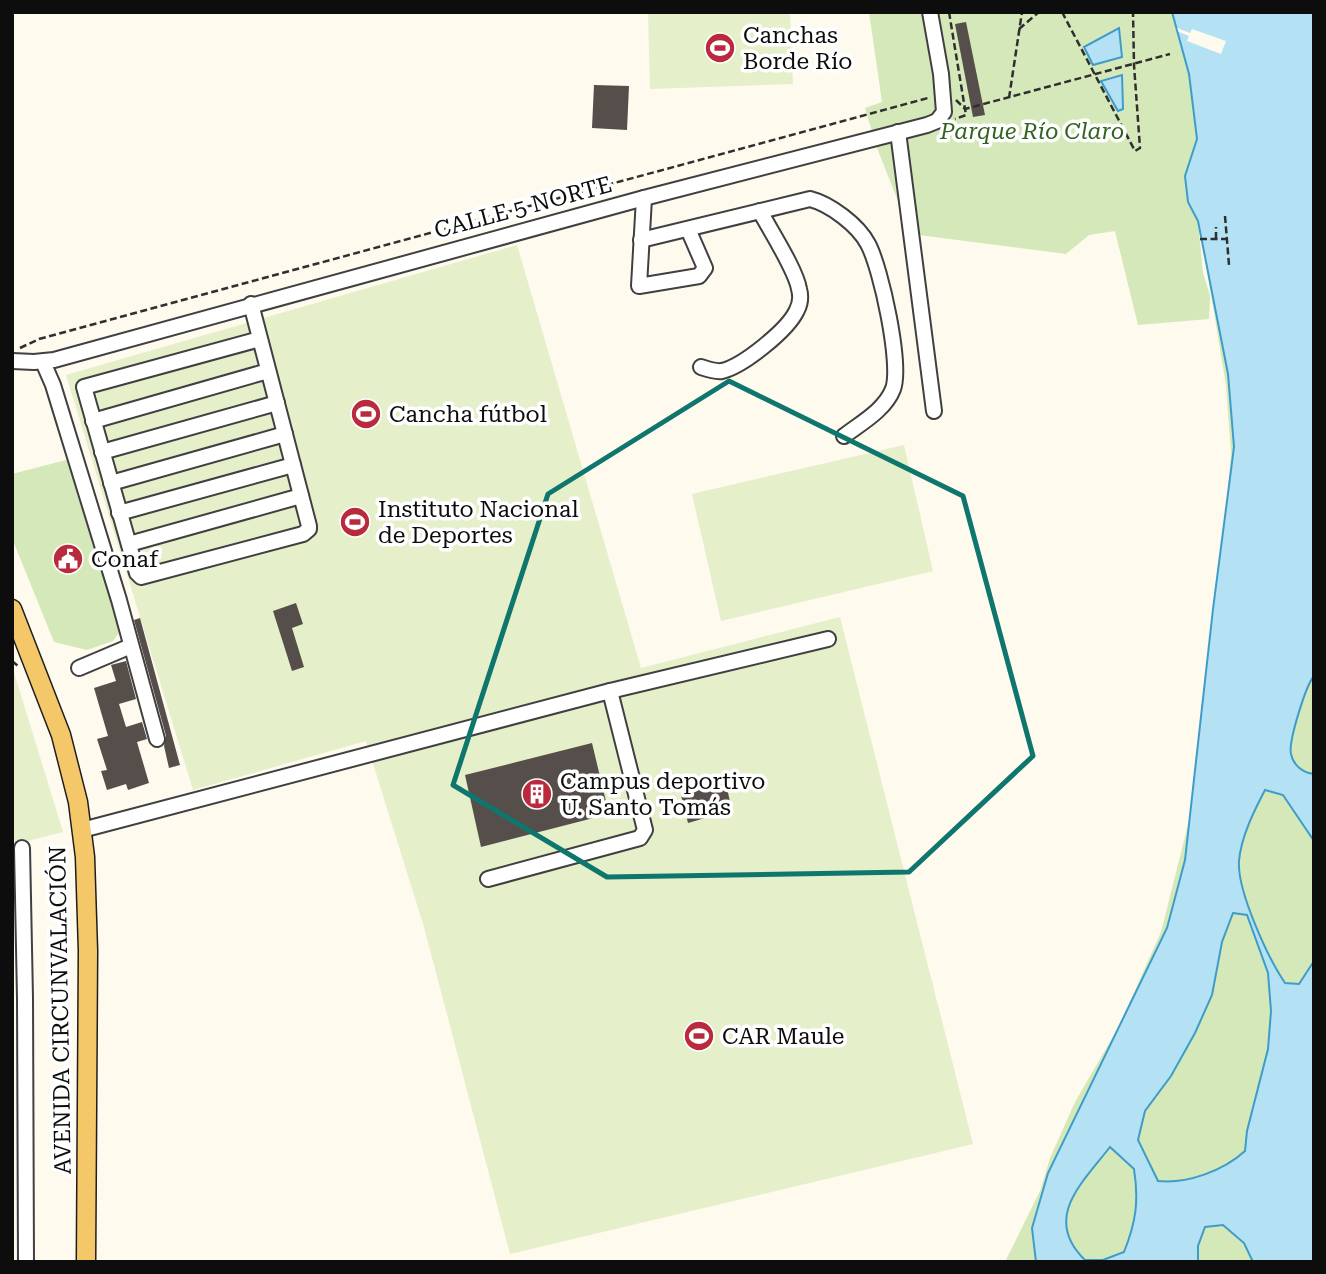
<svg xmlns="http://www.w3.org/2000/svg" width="1326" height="1274" font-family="'Roboto Serif',serif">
<rect width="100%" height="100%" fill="#fefaee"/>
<!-- green -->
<g fill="#d5e8b9">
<path d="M869 12H1172L1179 32 1314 12V1262H1005L1040 1191 1050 1158 1075 1102 1118 1028 1161 932 1189 821 1212 691 1231 454 1226 385 1197 210 1203 273 1210 295 1209 319 1138 325 1115 231 1089 235 1066 254 911 234 877 148 865 108 882 102Z"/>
<path d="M70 459 121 630 113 641 87 650 54 642 12 538V474Z"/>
</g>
<!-- pitch -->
<g fill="#e5efca">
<path d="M648 12H790L793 84 650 89Z"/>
<path d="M517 245 641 668 840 617 973 1144 510 1254 424 927 366 741 193 790 66 375Z"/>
<path d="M904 445 933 571 721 621 692 494Z"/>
<path d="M12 666 63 832 12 845Z"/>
</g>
<!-- water -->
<g fill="#b4e1f4" stroke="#3e9cc9" stroke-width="2" fill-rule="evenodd">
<path d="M1172 12H1314V676C1306 685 1288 742 1291 754 1293 765 1303 773 1314 774V841L1283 795 1265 790C1254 811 1241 837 1239 861 1237 891 1268 958 1285 983L1299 984 1314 961V1262H1253L1244 1243 1223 1225 1205 1227 1198 1246V1262H1036L1032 1228 1048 1173 1167 928 1185 860 1213 609 1234 447 1228 374 1198 221 1188 202 1185 176 1197 139 1189 74ZM1233 913 1247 915 1268 973 1271 1011 1268 1049 1247 1131 1245 1151C1223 1171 1187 1184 1158 1181L1138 1140 1145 1111 1171 1076 1195 1033 1212 995 1222 942ZM1110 1147 1134 1169C1139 1201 1136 1222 1124 1252L1103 1260H1085C1042 1218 1082 1183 1110 1147Z"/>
<path d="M1119 28 1122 57 1093 65 1084 47Z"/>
<path d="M1122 75 1123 109 1118 111 1101 81Z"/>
</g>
<!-- pier -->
<path fill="#fefaee" d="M1177 28 1190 33 1192 29 1226 41 1221 54 1187 41 1189 36 1179 32Z"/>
<!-- building -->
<g fill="#564e4a">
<path d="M966 22 985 115 973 117 955 24Z"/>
<path d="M594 85 629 86 627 130 592 128Z"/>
<path d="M296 603 303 624 292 628 304 667 292 671 273 611Z"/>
<path d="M140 618 180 765 169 768 164 746 166 736 134 620Z"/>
<path d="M126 661 136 699 119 704 126 727 142 722 147 739 137 742 149 783 128 790 126 784 107 790 101 771 107 770 97 739 108 736 94 688 116 681 111 665Z"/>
<path d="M592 743 609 814 481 847 465 775Z"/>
<path d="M726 783 730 802 702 809 705 818 688 823 681 795Z"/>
</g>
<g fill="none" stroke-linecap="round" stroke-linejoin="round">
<!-- minor casing -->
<g stroke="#404040" stroke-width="18">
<g id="minor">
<path d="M898 132 934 411"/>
<path d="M644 198 639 286 699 276 705 268 688 229"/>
<path d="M641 240 810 199C830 204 858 225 868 244 881 268 902 365 893 389 885 410 861 423 844 436"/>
<path d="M251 304C271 378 289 452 309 526V529L303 534 141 577 137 573 84 387 260 339"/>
<path d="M12 361 34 362 54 360 644 198 927 125 937 121 944 112 941 74 930 12"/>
<path d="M43 362 53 385 119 600 157 739"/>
<path d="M701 367C707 369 715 372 722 371 743 366 788 330 797 310 800 304 801 296 799 289 796 270 770 230 760 211"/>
<path d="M93 421 268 371"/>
<path d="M102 452 277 403"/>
<path d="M111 483 285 434"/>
<path d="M119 513 293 465"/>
<path d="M129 544 301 496"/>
<path d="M79 668 131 646"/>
<path d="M610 691 828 639"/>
<path d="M82 830 610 691 645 830 640 838 488 879"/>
<path d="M22 848 25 998 26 1262"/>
</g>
</g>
<!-- major casing -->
<g stroke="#1e1e1e" stroke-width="21">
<path id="major" d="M12 609 61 735 78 802 85 857 88 951 86 1262"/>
</g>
<!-- path -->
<g stroke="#2f2f2f" stroke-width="2.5" stroke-dasharray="7 3.5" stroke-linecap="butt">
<path d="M949 12 966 115 955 119"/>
<path d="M1062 12 1135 151 1140 148 1134 65 1133 12"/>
<path d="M1019 29 1039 12"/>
<path d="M1009 98 1022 12"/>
<path d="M956 100 965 109 1170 54"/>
<path d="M1225 216 1229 265"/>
<path d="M1200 239H1228"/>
<path d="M1216 239V227"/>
<path d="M20 348 39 339 928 98"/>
<path d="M12 661 18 666"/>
</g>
<!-- minor -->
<use href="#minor" stroke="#fff" stroke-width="14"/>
<!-- major -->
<use href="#major" stroke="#f4c769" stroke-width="18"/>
</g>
<!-- marked area -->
<path fill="none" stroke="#0f766e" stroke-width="5" stroke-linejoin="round" d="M729 381 963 496 1033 756 909 872 607 877 453 785 548 494Z"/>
<!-- icons -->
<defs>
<g id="stadium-disc" transform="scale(1.575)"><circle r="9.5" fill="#b92a3c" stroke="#fff"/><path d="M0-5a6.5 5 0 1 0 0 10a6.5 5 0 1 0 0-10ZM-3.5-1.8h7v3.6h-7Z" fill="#fff"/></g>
<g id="civic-disc" transform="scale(1.575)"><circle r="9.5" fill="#b92a3c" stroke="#fff"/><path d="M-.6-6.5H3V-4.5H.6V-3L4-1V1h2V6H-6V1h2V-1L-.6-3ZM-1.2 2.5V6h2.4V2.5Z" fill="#fff"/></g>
<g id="building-disc" transform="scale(1.575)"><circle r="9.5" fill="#b92a3c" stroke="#fff"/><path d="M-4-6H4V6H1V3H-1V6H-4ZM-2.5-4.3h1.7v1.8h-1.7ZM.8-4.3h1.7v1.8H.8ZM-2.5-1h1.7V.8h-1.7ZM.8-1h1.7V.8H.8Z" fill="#fff"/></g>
</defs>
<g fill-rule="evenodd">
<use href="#stadium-disc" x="720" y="48"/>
<use href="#stadium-disc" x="366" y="414"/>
<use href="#stadium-disc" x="355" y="522"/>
<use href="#civic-disc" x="68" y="559"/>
<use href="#building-disc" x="537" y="794"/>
<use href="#stadium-disc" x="699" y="1036"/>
</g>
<g text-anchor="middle" stroke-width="7" stroke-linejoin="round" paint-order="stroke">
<!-- poi labels -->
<g font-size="23" fill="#0d0d0d" stroke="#fff" text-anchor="start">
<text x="743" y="43">Canchas<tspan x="743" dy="26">Borde Río</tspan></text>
<text x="389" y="422">Cancha fútbol</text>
<text x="378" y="517">Instituto Nacional<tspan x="378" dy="26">de Deportes</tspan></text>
<text x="91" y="567">Conaf</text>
<text x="560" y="789">Campus deportivo<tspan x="560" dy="26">U. Santo Tomás</tspan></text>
<text x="722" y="1044">CAR Maule</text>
</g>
<!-- park labels -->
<g font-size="23" font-style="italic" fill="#336320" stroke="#fff">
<text x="1032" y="139">Parque Río Claro</text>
</g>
<!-- street labels -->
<g font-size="23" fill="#0d0d0d" stroke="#fff">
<text transform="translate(523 207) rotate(-15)" y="8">CALLE 5 NORTE</text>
<text transform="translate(60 1010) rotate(-91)" y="8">AVENIDA CIRCUNVALACIÓN</text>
</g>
</g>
<!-- border -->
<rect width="1326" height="1274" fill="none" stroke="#0d0d0d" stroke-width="28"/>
</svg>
